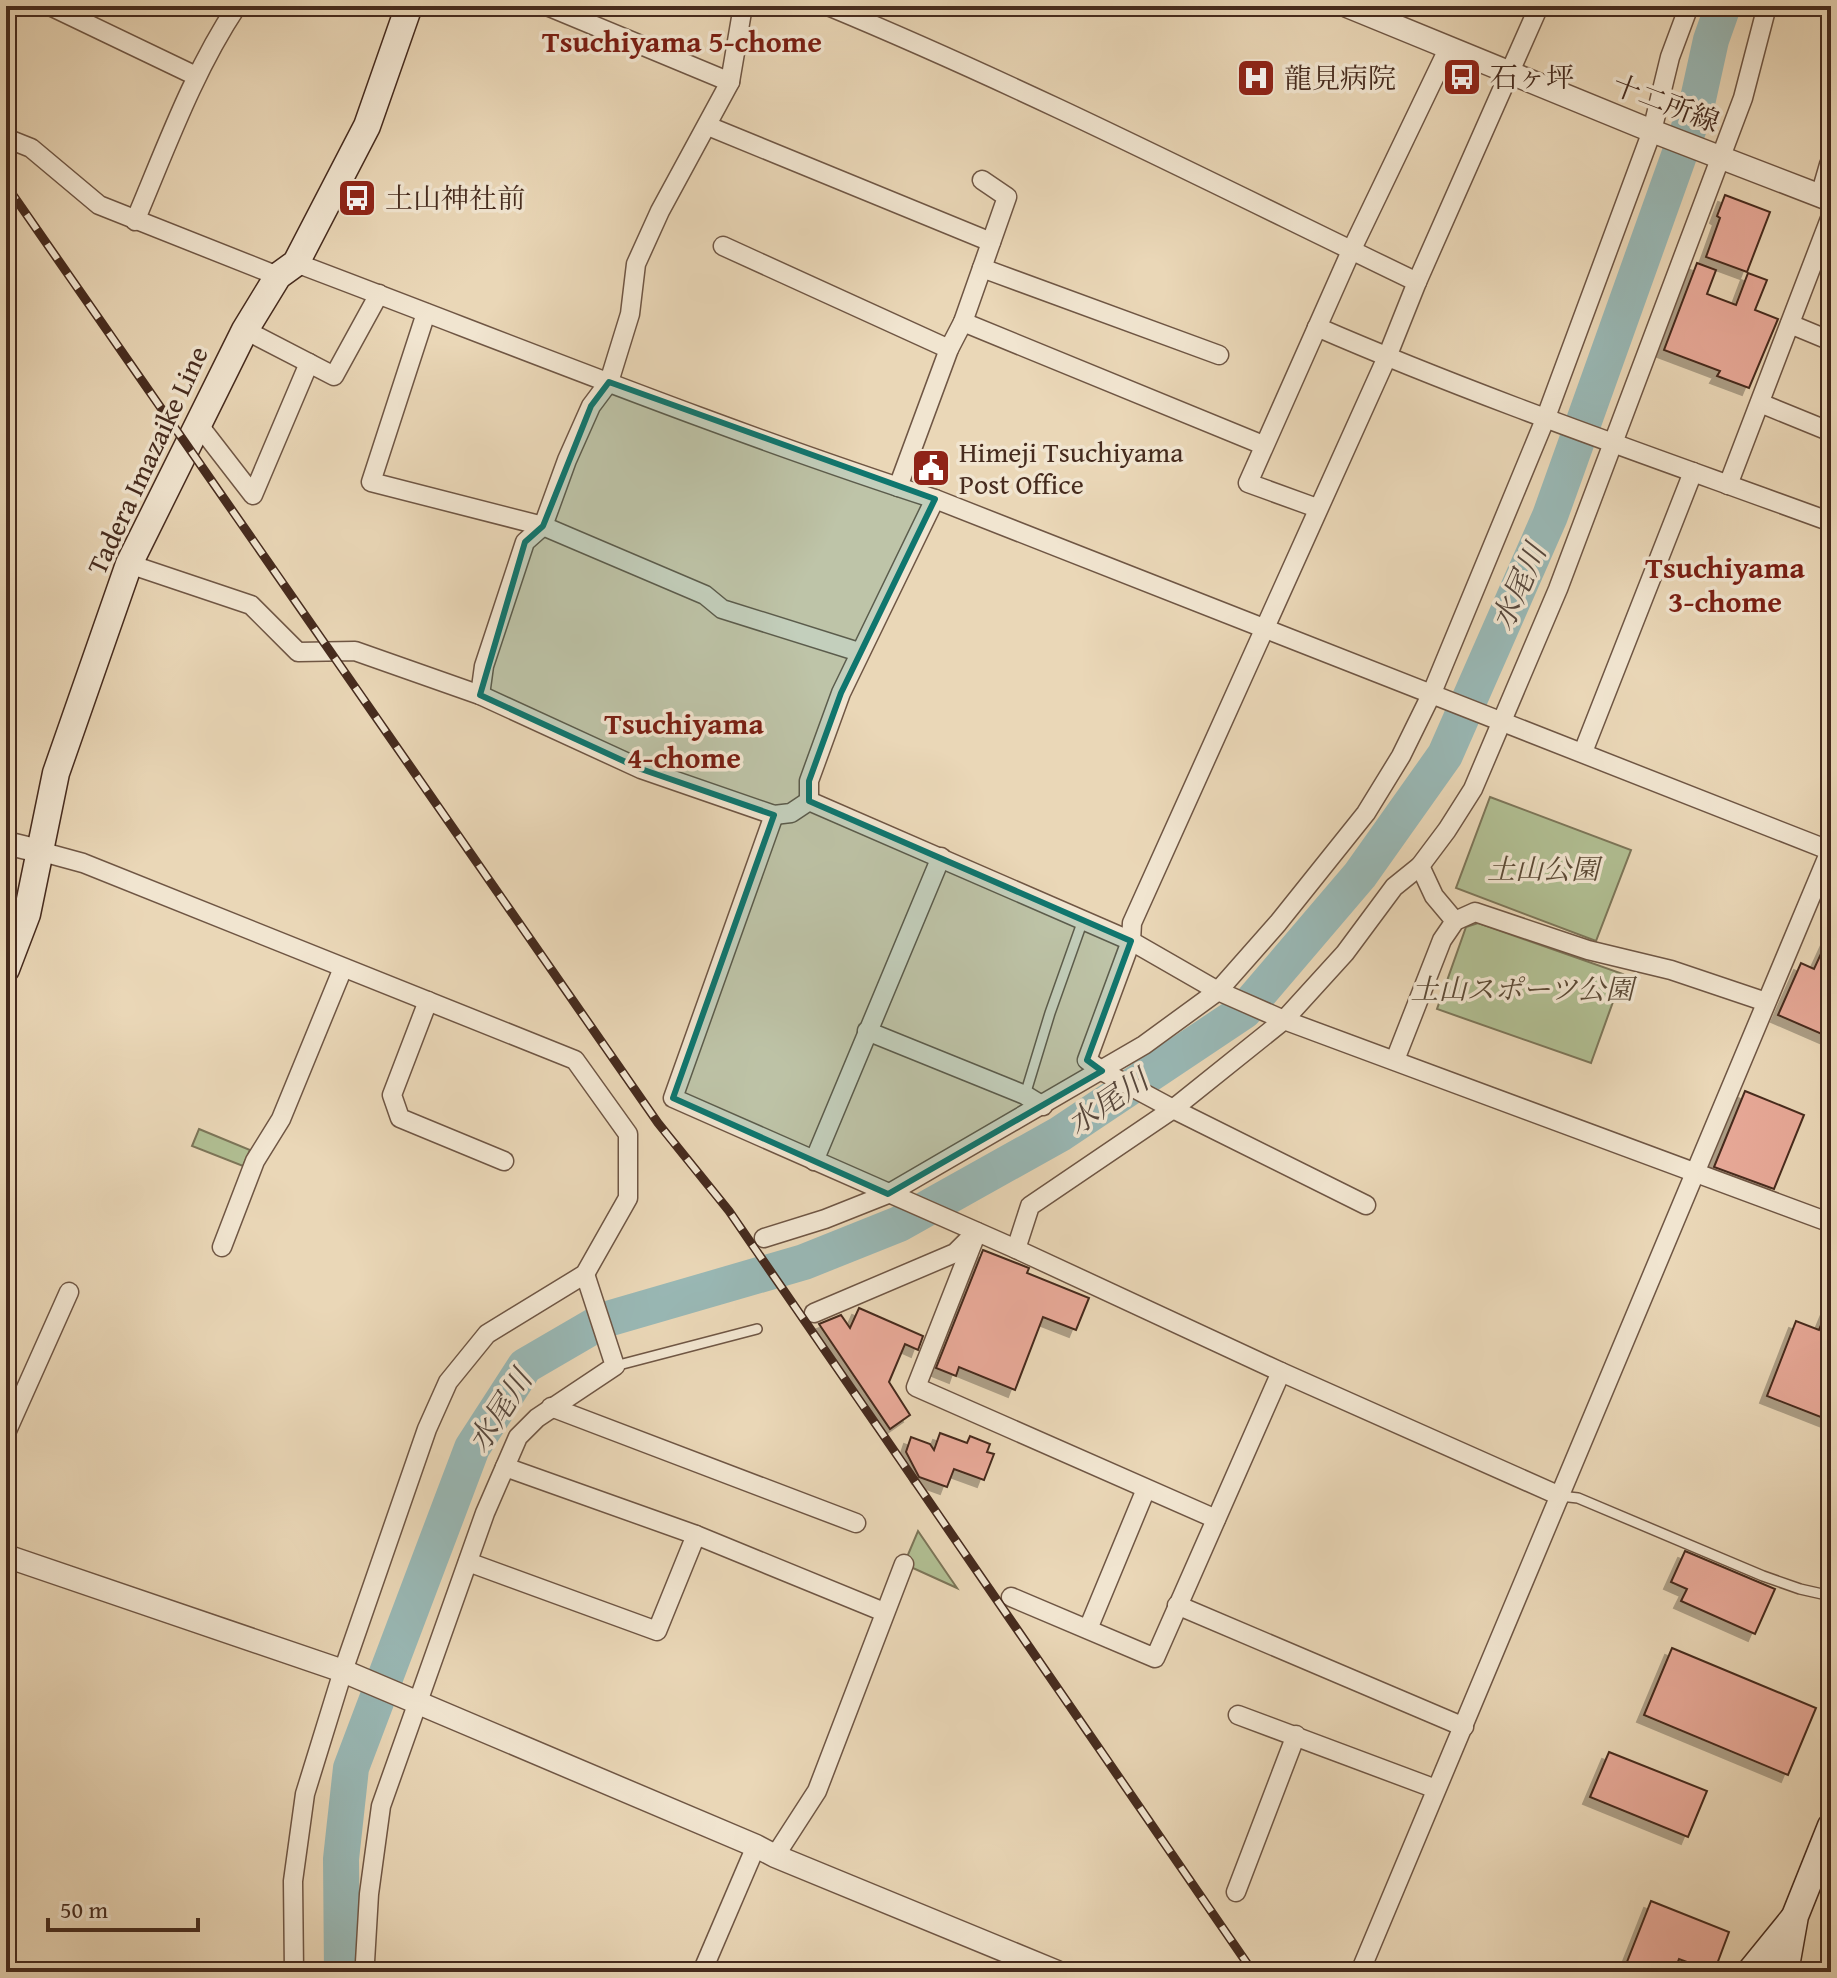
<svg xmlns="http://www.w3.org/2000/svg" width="1837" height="1978" font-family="'Gentium Book Plus','Noto Serif JP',serif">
<defs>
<filter id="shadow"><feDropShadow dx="-7" dy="7" stdDeviation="0" flood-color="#0004"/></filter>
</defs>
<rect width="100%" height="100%" fill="#ead7b7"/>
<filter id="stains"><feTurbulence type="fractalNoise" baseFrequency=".0025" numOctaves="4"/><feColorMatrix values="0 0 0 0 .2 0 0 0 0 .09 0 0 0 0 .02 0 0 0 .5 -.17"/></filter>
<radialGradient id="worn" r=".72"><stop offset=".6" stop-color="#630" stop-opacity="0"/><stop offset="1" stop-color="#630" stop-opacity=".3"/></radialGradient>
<!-- green -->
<g fill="#b1bf93" stroke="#7c7558" stroke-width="2">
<path d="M1490 797 1631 850 1596 941 1456 888Z"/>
<path d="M1478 923 1623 974 1591 1063 1437 1009 1466 927Z"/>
<path d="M199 1129 250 1150 243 1166 192 1146Z"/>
<path d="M918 1531 957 1588 904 1564Z"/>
</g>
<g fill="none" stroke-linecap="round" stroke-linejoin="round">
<!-- river -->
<path stroke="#99b8b5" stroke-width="36" d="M342 1972 341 1859 351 1768 472 1448 525 1366 604 1320 804 1262 899 1224 1060 1134 1244 1011 1360 875 1445 755 1550 516 1696 108 1711 40 1723 6"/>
</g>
<!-- building -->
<g fill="#e8a998" stroke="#462b1e" stroke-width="2" filter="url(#shadow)">
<path d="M1725 195 1770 212 1747 272 1706 257 1720 218 1717 216Z"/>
<path d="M1697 263 1716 270 1707 294 1736 305 1748 273 1767 280 1755 310 1778 319 1749 388 1717 376 1720 371 1664 350Z"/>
<path d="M1831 932V1038L1778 1015 1801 963 1814 969Z"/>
<path d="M1745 1091 1804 1115 1774 1189 1714 1167Z"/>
<path d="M983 1250 1029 1268 1027 1273 1089 1298 1076 1330 1043 1317 1015 1390 959 1367 956 1376 936 1368Z"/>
<path d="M1830 1303H1831V1421L1767 1396 1796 1321 1819 1330Z"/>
<path d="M859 1308 923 1336 918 1350 905 1344 889 1382 910 1415 890 1429 819 1324 841 1315 850 1328Z"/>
<path d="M940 1433 967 1443 970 1436 990 1444 987 1452 994 1454 984 1480 954 1469 947 1487 919 1477 906 1452 911 1437 930 1444 934 1450Z"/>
<path d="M1685 1551 1775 1589 1755 1634 1681 1601 1687 1589 1671 1582Z"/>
<path d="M1672 1648 1816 1708 1788 1775 1644 1715Z"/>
<path d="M1609 1752 1707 1791 1688 1837 1590 1797Z"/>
<path d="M1651 1901 1729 1932 1714 1972 1679 1959 1674 1972H1623Z"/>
</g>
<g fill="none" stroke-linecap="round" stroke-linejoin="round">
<!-- service casing -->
<g stroke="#6f5644" stroke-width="12">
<g id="service">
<path d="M1025 1095 1050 1013 1083 920"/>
<path d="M615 1366 757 1329"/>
<path d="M1560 1496 1578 1498 1763 1576 1800 1589 1831 1596"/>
</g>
</g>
<!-- minor casing -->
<g stroke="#6f5644" stroke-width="21">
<g id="minor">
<path d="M50 6 196 76"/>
<path d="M547 6 730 82"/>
<path d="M828 6C1028 89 1222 188 1417 282"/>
<path d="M708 126 991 242"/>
<path d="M6 138 31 148 99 205 278 276"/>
<path d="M135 221C166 148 193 72 237 6"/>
<path d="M723 246 949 349"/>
<path d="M296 263C508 343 719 429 935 499L1831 851"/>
<path d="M982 268 1219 355"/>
<path d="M426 313 371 482 543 526 705 595 722 609 859 652"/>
<path d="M963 322 1263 445"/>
<path d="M1790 324 1831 341"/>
<path d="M1317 327C1485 400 1659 459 1831 522"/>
<path d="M245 330 334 376 379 294"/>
<path d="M1760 403 1831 432"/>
<path d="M198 424 253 495 309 363"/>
<path d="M1728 485 1831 216"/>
<path d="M898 487 949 349 963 322 1007 197 982 180"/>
<path d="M1317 508 1248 483 1351 251 1449 47"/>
<path d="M129 564 251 605 298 652 355 651 480 695 641 769 774 815 791 813 809 801"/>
<path d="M480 695 484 666 525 542 543 526 567 460 591 406 609 382 630 314 636 264 660 211 730 82 743 6"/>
<path d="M1583 752 1693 472"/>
<path d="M809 801 1131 941 1218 991 1284 1020 1831 1223"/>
<path d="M809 801V781L841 693 935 499"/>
<path d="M774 815 673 1098 1016 1249 1281 1372 1560 1496"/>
<path d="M39 851 83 863 575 1060 628 1134V1198L585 1274 487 1334 448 1382 427 1429 343 1671 305 1794 293 1881 294 1972"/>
<path d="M1420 866 1434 896 1455 921"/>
<path d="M428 1001 392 1095 400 1118 504 1161"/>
<path d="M867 1031 1025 1095 1043 1106"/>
<path d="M1395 1060 1442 940 1455 921 1475 912 1588 950 1671 970 1766 1002"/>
<path d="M814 1161 941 857"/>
<path d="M1366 1205 1173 1109 1102 1071 1087 1060 1131 941 1132 923 1387 357 1417 282 1539 6"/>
<path d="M977 1232 916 1387 1216 1519"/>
<path d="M764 1238 825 1219 888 1194 1144 1045 1218 991 1278 923 1366 813 1401 756 1431 695 1546 417 1652 131 1670 57 1689 6"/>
<path d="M222 1247 255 1161 281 1119 343 968"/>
<path d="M1016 1249 1030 1206 1173 1109 1284 1020 1345 953 1394 887 1420 866 1447 830 1473 789 1558 589 1743 98 1767 6"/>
<path d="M814 1313 955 1253 972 1236"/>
<path d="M551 1407 856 1523"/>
<path d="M6 1433 69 1292"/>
<path d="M505 1467 696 1535 884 1612"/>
<path d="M468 1562 657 1631 696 1535"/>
<path d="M1011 1597 1155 1658 1281 1372"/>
<path d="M1177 1605 1464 1727"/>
<path d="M1088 1629 1146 1489"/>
<path d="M1238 1715 1436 1789"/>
<path d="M775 1856 817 1791 904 1564"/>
<path d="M1236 1892 1296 1735"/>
<path d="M367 1972 365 1962 369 1894 381 1806 485 1513 518 1437 537 1418 615 1366 585 1274"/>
<path d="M702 1972 756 1846"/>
<path d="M1360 1972 1830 851"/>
</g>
</g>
<!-- tertiary casing -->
<g stroke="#6f5644" stroke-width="25">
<g id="tertiary">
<path d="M1347 6 1652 131 1831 200"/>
<path d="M1822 196 1831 165"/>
<path d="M6 843 39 851"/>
<path d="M6 1556 343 1671 756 1846 775 1856 1057 1972"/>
</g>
</g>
<!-- secondary casing -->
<g stroke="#462b1e" stroke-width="29">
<g id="secondary">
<path d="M6 969 27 914 56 773 129 564 245 330 278 276 296 263 367 126 409 6"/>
<path d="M1750 1972 1793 1919"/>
<path d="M1785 1972 1795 1916 1831 1826"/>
</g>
</g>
<!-- service -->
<use href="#service" stroke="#f1e5d0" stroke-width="9"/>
<!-- minor -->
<use href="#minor" stroke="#f1e5d0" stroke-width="18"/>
<!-- tertiary -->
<use href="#tertiary" stroke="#f1e5d0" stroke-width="22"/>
<!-- secondary -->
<use href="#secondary" stroke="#f1e5d0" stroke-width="26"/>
<!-- rail casing -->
<g stroke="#462b1e" stroke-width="9">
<path id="rail" d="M6 185 658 1123 729 1211 1253 1972"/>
</g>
<!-- rail -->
<use href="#rail" stroke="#f1e5d0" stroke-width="6" stroke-dasharray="18" stroke-linecap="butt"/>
</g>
<!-- marked area -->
<path fill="#0f766e" fill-opacity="0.2" stroke="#0f766e" stroke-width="6" stroke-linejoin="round" d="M609 382 935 499 841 693 809 781V801L1131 941 1087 1060 1102 1071 888 1194 673 1098 774 815 641 769 480 695 525 542 543 526 591 406Z"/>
<!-- icons -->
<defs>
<g id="bus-square" transform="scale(2)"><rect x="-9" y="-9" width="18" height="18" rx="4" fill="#8f2418" stroke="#f1e5d0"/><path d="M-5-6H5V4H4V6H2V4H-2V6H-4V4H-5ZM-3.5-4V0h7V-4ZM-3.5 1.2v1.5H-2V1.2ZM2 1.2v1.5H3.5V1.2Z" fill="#fff"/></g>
<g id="hospital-square" transform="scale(2)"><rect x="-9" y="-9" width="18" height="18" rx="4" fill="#8f2418" stroke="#f1e5d0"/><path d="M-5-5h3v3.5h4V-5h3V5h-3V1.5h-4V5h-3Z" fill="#fff"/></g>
<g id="civic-square" transform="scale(2)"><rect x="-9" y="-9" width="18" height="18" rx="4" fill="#8f2418" stroke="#f1e5d0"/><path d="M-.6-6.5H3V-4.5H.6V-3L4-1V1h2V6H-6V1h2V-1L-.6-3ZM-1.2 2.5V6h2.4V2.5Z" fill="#fff"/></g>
</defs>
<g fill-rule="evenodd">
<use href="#bus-square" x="1462" y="77"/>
<use href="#hospital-square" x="1256" y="78"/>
<use href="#bus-square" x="357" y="198"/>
<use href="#civic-square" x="931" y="468"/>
</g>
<g text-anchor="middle" stroke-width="7" stroke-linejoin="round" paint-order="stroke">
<!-- poi labels -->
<g font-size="28" fill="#462b1e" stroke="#f1e5d0" text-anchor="start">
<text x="1490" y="87">石ヶ坪</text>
<text x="1284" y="88">龍見病院</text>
<text x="385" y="208">土山神社前</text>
<text x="959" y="462">Himeji Tsuchiyama<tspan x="959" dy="32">Post Office</tspan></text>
</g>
<!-- street labels -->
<g font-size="28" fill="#462b1e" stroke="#f1e5d0">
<text transform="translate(1666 103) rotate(21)" y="10">十二所線</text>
<text transform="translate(147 460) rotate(-65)" y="10">Tadera Imazaike Line</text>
</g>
<!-- park labels -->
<g font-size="28" font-style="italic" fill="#5b4935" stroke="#f1e5d0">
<text x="1543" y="879">土山公園</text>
<text x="1522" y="999">土山スポーツ公園</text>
</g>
<!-- neighbourhood labels -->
<g font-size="30" font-weight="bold" fill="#7a1f14" stroke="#f1e5d0">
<text x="682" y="52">Tsuchiyama 5-chome</text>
<text x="1725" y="578">Tsuchiyama<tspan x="1725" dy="34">3-chome</tspan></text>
<text x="684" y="734">Tsuchiyama<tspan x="684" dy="34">4-chome</tspan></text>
</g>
<!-- water labels -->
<g font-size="30" font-style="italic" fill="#57473c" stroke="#f1e5d0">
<text transform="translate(1519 587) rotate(-66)" y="10">水尾川</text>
<text transform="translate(1108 1102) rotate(-34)" y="10">水尾川</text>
<text transform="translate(500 1411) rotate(-57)" y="10">水尾川</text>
</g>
</g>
<!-- margin -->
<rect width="1837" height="1978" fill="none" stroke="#ead7b7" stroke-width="32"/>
<rect x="8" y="8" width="1821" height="1962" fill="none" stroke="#462b1e" stroke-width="4"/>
<rect x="16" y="16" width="1805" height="1946" fill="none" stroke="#462b1e" stroke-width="2"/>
<!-- scale -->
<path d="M48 1918v12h150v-12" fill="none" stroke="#462b1e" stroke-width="4"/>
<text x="60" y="1918" font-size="24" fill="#462b1e" stroke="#f1e5d0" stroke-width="6" paint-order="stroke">50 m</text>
<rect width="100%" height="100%" filter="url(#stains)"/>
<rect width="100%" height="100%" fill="url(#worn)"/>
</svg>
